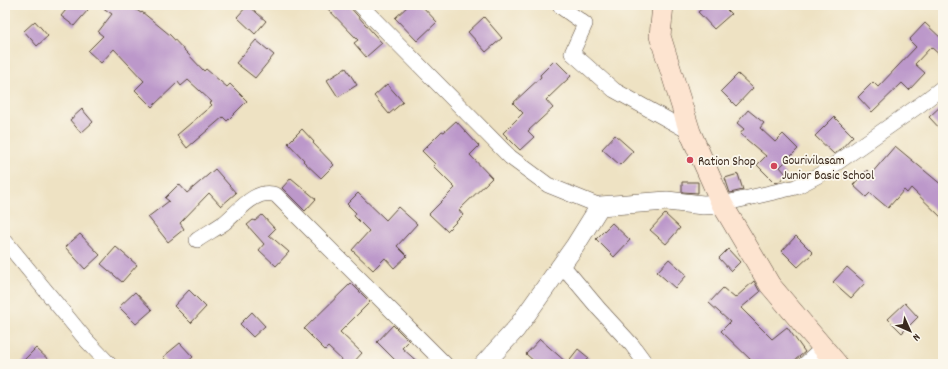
<svg xmlns="http://www.w3.org/2000/svg" width="948" height="369" font-family="Dekko,sans-serif">
<rect width="100%" height="100%" fill="#fbf7ec"/>
<filter id="ink" filterUnits="userSpaceOnUse"><feTurbulence type="fractalNoise" baseFrequency=".025" numOctaves="2"/><feDisplacementMap in="SourceGraphic" scale="8" xChannelSelector="R" yChannelSelector="G"/><feConvolveMatrix kernelMatrix="1 2 1 2 8 2 1 2 1" color-interpolation-filters="sRGB"/></filter>
<filter id="wash" filterUnits="userSpaceOnUse"><feTurbulence type="fractalNoise" baseFrequency=".012" numOctaves="4" result="noise"/><feDisplacementMap in="SourceGraphic" scale="16" xChannelSelector="R" yChannelSelector="G"/><feGaussianBlur stdDeviation="0.9" result="paint"/><feColorMatrix in="noise" values="0 0 0 0 0 0 0 0 0 0 0 0 0 0 0 0 0 1.4 0 .05"/><feComposite in="paint" operator="in"/></filter>
<g filter="url(#wash)">
<rect width="100%" height="100%" fill="#eee2c3"/>
<g id="blocks">
<!-- building -->
<g fill="#bc98ca">
<path d="M70 5H81L88 10 74 26 61 16Z"/>
<path d="M99 5H129L141 13 142 12 170 35 204 71 206 69 227 87 230 84 247 101 227 121 223 117 187 148 177 135 212 105 210 103 212 102 188 80 181 86 178 82 152 107 135 90 144 81 114 49 101 63 88 51 103 36 98 32 112 14Z"/>
<path d="M248 5 266 21 255 34 237 17Z"/>
<path d="M324 5H348L382 43 366 57 354 43 358 40Z"/>
<path d="M409 5H421L437 22 417 41 395 18Z"/>
<path d="M706 5H722L731 14 714 29 698 12Z"/>
<path d="M484 17 502 38 486 52 468 32Z"/>
<path d="M35 21 48 36 37 46 24 31Z"/>
<path d="M925 23 943 40V58L931 47 915 64 925 73 909 90 902 83 872 112 858 97 873 82 878 87 916 47 909 40Z"/>
<path d="M256 40 274 55 255 78 236 63Z"/>
<path d="M555 60 571 76 546 100 553 108 528 131 534 137 520 150 503 133 523 113 513 103 541 77 540 75Z"/>
<path d="M346 68 357 85 338 97 327 80Z"/>
<path d="M738 74 753 88 736 106 721 91Z"/>
<path d="M387 84 403 102 389 114 374 96Z"/>
<path d="M943 104V132L929 117Z"/>
<path d="M82 109 93 122 81 133 70 120Z"/>
<path d="M748 110 764 123 760 128 775 142 783 134 798 149 780 167 786 174 779 182 775 183 757 165 766 156 740 134 744 129 737 123Z"/>
<path d="M834 117 853 136 840 150 834 154 815 136Z"/>
<path d="M456 121 479 146 470 155 492 178 459 210 463 215 447 231 429 214 455 188 433 166 435 164 422 151 442 131 444 132Z"/>
<path d="M302 129 314 142 313 143 334 165 321 178 303 161 304 160 288 143Z"/>
<path d="M615 135 633 151 620 165 602 149Z"/>
<path d="M895 146 943 186V219L911 188 907 193 904 190 888 208 870 193 866 197 853 185 867 170 871 174Z"/>
<path d="M215 169 236 193 221 206 209 193 180 223 184 229 168 242 148 217 169 201 165 198 179 184 187 193Z"/>
<path d="M738 174 743 190 730 193 725 178Z"/>
<path d="M291 178 316 199 305 211 282 188Z"/>
<path d="M682 182H698V193L682 192Z"/>
<path d="M358 193 386 220 398 207 417 224 397 246 407 256 394 268 385 258 373 270 352 250 369 231 354 216 356 213 347 204Z"/>
<path d="M665 214 680 228 666 244 650 230Z"/>
<path d="M262 215 275 229 269 235 289 252 276 266 259 250 264 244 247 225 253 220 255 221Z"/>
<path d="M612 223 630 240 614 257 596 239Z"/>
<path d="M80 234 100 255 85 269 65 247Z"/>
<path d="M796 236 813 253 798 267 782 251Z"/>
<path d="M116 247 137 265 122 282 101 264Z"/>
<path d="M728 249 740 262 731 271 719 258Z"/>
<path d="M669 259 687 275 675 288 657 272Z"/>
<path d="M847 267 865 283 851 298 833 282Z"/>
<path d="M754 281 760 292 741 308 772 339 787 327 805 352 790 364H755L721 331 730 322 709 303 723 288 735 298Z"/>
<path d="M351 283 370 302 340 332 362 353 352 364H346L328 347 325 350 304 329Z"/>
<path d="M189 290 206 307 191 323 174 306Z"/>
<path d="M135 292 152 310 136 324 119 307Z"/>
<path d="M905 303 918 317 902 333 888 319Z"/>
<path d="M252 312 265 326 253 337 240 324Z"/>
<path d="M393 325 409 341 402 348 420 364H399L377 342Z"/>
<path d="M540 339 567 363 578 349 589 358 584 364H537L526 354Z"/>
<path d="M180 343 193 357 185 364H169L163 357Z"/>
<path d="M36 348 53 364H20Z"/>
</g>
</g>
</g>
<g filter="url(#ink)">
<use href="#blocks" fill-opacity="0" stroke="#564637" stroke-width="1"/>
<g fill="none" stroke-linecap="round" stroke-linejoin="round">
<!-- minor casing -->
<g stroke="#564637" stroke-width="16">
<g id="minor">
<path d="M360 5 510 157 548 185 600 206"/>
<path d="M560 5 561 7 585 24 572 53 614 90 690 132"/>
<path d="M722 204 796 187 821 174 921 104 943 87"/>
<path d="M197 240C206 234 215 229 224 223 238 212 256 187 276 195L445 364"/>
<path d="M5 241 87 341 109 364"/>
<path d="M562 265 599 309 632 345 646 364"/>
<path d="M805 364 824 347"/>
</g>
</g>
<!-- tertiary casing -->
<g stroke="#564637" stroke-width="20">
<path id="tertiary" d="M484 364 516 329 575 246 600 206 667 201 703 205 722 204"/>
</g>
<!-- secondary casing -->
<g stroke="#564637" stroke-width="22">
<path id="secondary" d="M663 5 660 36 690 132 722 204 770 285 837 364"/>
</g>
<!-- minor -->
<use href="#minor" stroke="#fff" stroke-width="15"/>
<!-- tertiary -->
<use href="#tertiary" stroke="#fff" stroke-width="19"/>
<!-- secondary -->
<use href="#secondary" stroke="#fde4d0" stroke-width="21"/>
</g>
</g>
<!-- markers -->
<g fill="#d1495b" stroke="#fbf7ec" stroke-width="1.5">
<circle cx="690" cy="160" r="4"/>
<circle cx="774" cy="166" r="4"/>
</g>
<g text-anchor="middle" stroke-width="3.5" stroke-linejoin="round" paint-order="stroke">
<!-- poi labels -->
<g font-size="13" fill="#3b2a1e" stroke="#fbf7ec" text-anchor="start">
<text x="782" y="164">Gourivilasam<tspan x="782" dy="15">Junior Basic School</tspan></text>
<text x="698" y="165">Ration Shop</text>
</g>
</g>
<!-- margin -->
<rect width="948" height="369" fill="none" stroke="#fbf7ec" stroke-width="20"/>
<!-- north arrow -->
<g transform="translate(910 331) rotate(135)" stroke="#fbf7ec" stroke-width="3" paint-order="stroke">
<path d="M0-3L7 15L0 10L-7 15Z" fill="#3b2a1e"/>
<text y="-6" font-size="11" font-weight="bold" text-anchor="middle" fill="#3b2a1e">N</text>
</g>
</svg>
